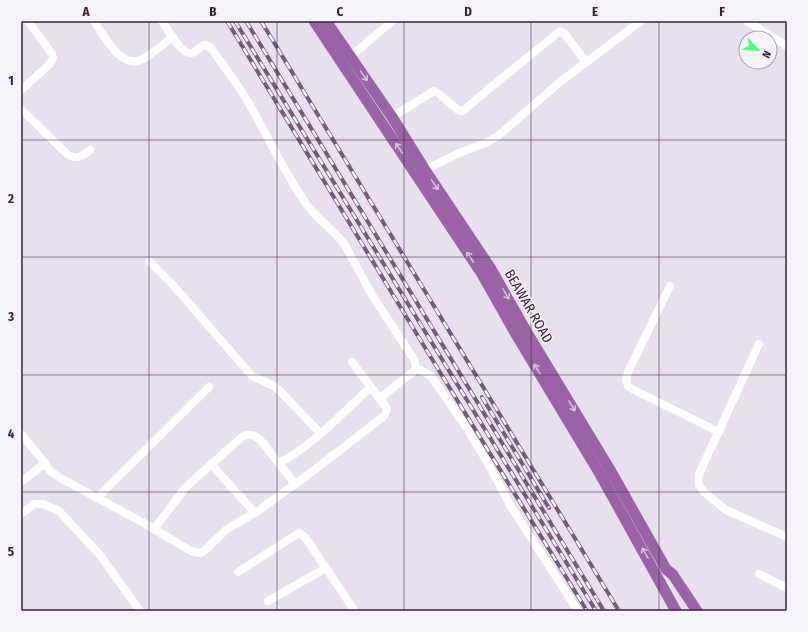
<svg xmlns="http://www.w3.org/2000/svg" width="808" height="632" font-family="'Fira Sans Condensed',sans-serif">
<rect width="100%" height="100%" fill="#e8e1ed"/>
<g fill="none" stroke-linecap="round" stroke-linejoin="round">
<!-- minor -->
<g stroke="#fff" stroke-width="8">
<path d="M94 21C104 35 121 71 143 59 153 53 163 44 173 37"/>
<path d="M162 21C167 28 182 56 192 53 197 51 200 46 205 45L210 47C223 65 237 83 248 102 268 136 284 173 307 205 318 220 334 230 345 245L372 295 415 361 416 368 413 372 380 398"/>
<path d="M747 21 787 46"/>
<path d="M350 57 392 21"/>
<path d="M21 90 50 64 53 58 52 54 28 21"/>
<path d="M21 109 68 155C78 160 82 156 90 150"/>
<path d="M392 117 434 91 438 93 458 110 461 111 464 110 485 92 560 31 564 33 586 62"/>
<path d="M425 170 459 153 486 143 498 136 560 82 641 21"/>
<path d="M149 261 173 285 252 376 274 386 280 391 320 433"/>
<path d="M670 286 628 372 626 380 628 386 634 390 719 432"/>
<path d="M759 344 699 474V485L704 492 726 510 787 537"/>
<path d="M416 368 431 376 468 430 490 467 510 505 578 611"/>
<path d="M21 434 45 463"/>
<path d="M279 463C314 445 342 413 371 387"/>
<path d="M211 464 255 513"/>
<path d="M21 482 45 463 50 471 62 479 142 522 191 551 199 553 203 552 227 529 255 513 309 474 384 416 387 410 386 407 352 362"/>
<path d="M97 498 209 387"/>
<path d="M21 514 34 504H43L59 511 100 555 140 611"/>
<path d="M154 529 186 487 243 436C253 433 256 436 263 443L295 484"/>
<path d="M238 572 299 533 305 537 355 611"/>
<path d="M759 574 787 588"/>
<path d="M268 601 326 568"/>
</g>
<!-- major -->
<g stroke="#9963a5" stroke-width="11">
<path d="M314 21 482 274 517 336 600 474 676 611"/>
<path d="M326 21 392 117 425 170 491 269 526 331 609 468 666 569 673 575 697 611"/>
</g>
<!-- rail casing -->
<g stroke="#745b7a" stroke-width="4">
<g id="rail">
<path d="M227 21 438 369 587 611"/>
<path d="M235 21 596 611"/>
<path d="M246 21 604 611"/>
<path d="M261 21 619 611"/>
<path d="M482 397 549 508"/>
</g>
</g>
<!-- rail -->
<use href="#rail" stroke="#f6f2f9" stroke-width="2.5" stroke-dasharray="8" stroke-linecap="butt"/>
</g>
<!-- one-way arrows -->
<defs><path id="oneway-shaft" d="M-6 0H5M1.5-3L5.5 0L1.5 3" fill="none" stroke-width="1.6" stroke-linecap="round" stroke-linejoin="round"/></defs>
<g stroke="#d5c0dc">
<use href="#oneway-shaft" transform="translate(364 76) rotate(55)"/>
<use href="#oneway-shaft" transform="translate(399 148) rotate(-123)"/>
<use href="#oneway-shaft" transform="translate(435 185) rotate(56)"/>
<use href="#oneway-shaft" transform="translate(470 257) rotate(-124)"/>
<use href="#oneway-shaft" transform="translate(506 294) rotate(60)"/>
<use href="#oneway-shaft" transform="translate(537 369) rotate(-121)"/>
<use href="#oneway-shaft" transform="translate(572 406) rotate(59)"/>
<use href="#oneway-shaft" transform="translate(645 553) rotate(-120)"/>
</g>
<!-- grid -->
<path fill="none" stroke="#39203f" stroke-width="1" stroke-opacity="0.55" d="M149 21V611M277 21V611M404 21V611M531 21V611M659 21V611M21 140H787M21 257H787M21 375H787M21 492H787"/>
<g text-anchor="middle" stroke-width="3" stroke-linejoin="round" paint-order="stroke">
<!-- street labels -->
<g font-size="14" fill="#39203f" stroke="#f6f2f9">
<text transform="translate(529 306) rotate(60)" y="5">BEAWAR ROAD</text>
</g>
</g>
<!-- border -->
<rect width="808" height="632" fill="none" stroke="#f6f2f9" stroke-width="44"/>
<!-- north arrow -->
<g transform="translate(758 50) rotate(116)"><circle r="19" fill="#f6f2f9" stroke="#aa9eaf"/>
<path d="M0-3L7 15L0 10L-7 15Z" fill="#53f988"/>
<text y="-6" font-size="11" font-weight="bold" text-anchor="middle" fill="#39203f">N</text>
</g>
<rect x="22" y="22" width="764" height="588" fill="none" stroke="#39203f" stroke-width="1.5"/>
<g font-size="13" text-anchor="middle" font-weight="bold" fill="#39203f">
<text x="86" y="16">A</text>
<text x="213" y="16">B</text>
<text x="340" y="16">C</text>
<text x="468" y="16">D</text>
<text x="595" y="16">E</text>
<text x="722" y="16">F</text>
<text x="11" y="85">1</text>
<text x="11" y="203">2</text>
<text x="11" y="321">3</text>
<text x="11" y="438">4</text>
<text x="11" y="556">5</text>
</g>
</svg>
